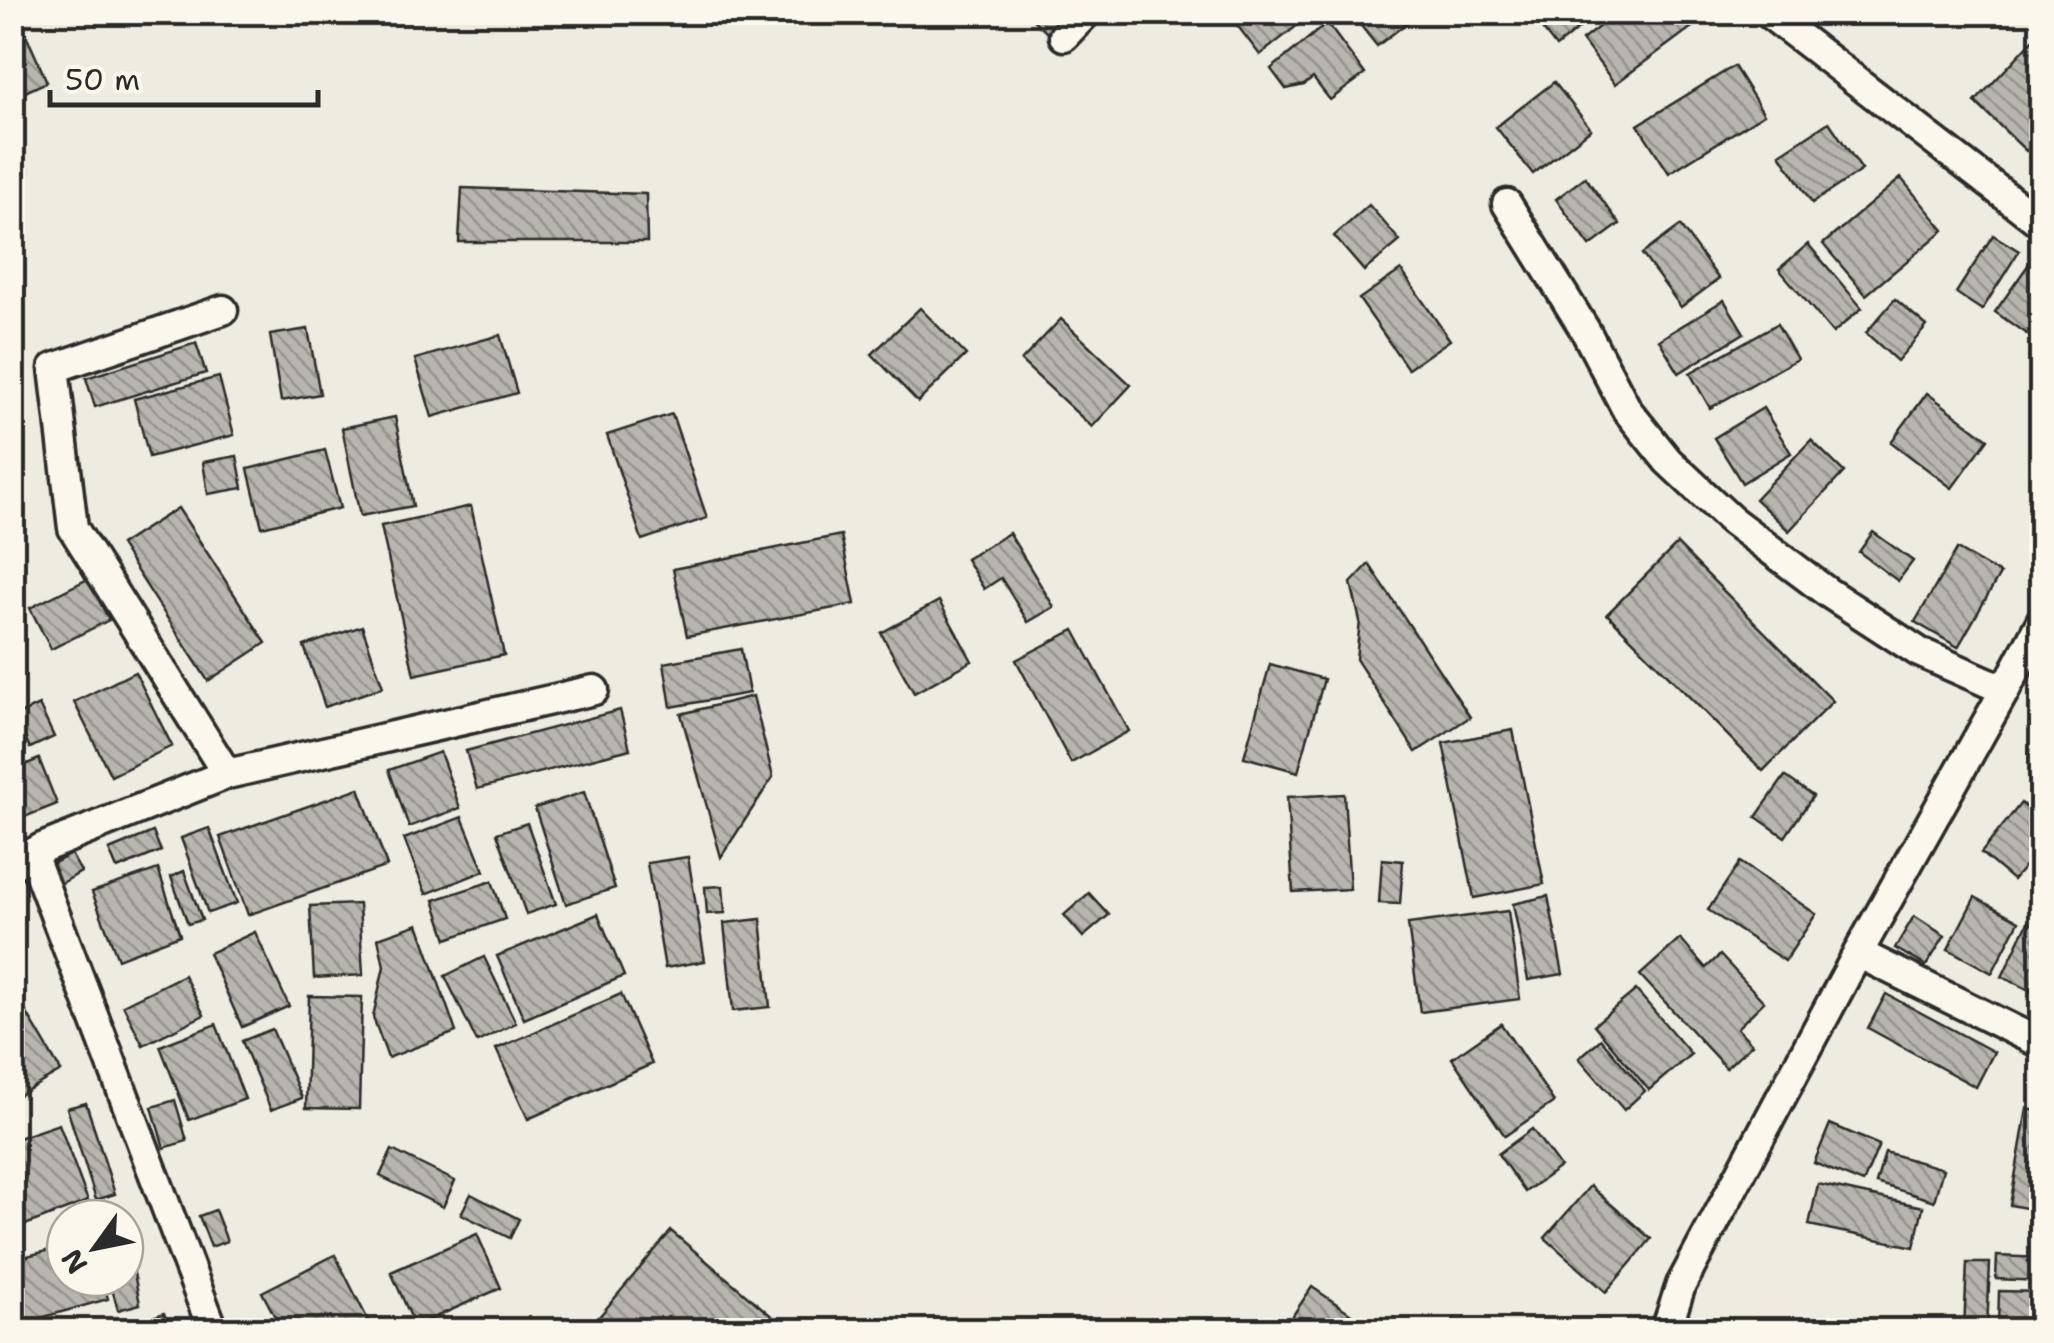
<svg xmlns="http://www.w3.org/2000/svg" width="2054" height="1343" font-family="'Shantell Sans',sans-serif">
<defs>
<pattern id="building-back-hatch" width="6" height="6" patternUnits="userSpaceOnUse" patternTransform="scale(2.5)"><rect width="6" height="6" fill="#b8b5ae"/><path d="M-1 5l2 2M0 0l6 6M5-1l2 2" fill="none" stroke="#96938e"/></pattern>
</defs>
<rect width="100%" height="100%" fill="#eeebe0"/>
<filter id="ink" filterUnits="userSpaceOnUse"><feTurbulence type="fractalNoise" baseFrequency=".01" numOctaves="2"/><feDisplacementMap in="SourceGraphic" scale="20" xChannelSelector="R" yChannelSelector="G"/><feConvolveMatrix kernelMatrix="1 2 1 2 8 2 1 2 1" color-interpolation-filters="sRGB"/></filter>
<g filter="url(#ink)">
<!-- building -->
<g fill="url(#building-back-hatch)" stroke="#2b2b2b" stroke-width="2.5">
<path d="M12 12H16L47 82 12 98Z"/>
<path d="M1025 12H1064L1047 33Z"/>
<path d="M1227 12H1297L1304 20 1260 55Z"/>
<path d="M1350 12H1414L1416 16 1377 46Z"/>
<path d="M1529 12H1599L1556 47Z"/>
<path d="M1618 12H1681L1692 27 1615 84 1582 40Z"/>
<path d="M1327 23 1365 74 1330 100 1313 78 1304 85 1286 89 1271 69Z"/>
<path d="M2034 39 2042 46V135L2026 151 1975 102Z"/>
<path d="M1734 66 1764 114 1669 173 1638 125Z"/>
<path d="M1554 82 1591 129 1533 174 1496 127Z"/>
<path d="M1829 122 1862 170 1812 203 1780 154Z"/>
<path d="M1585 177 1620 224 1590 246 1556 199Z"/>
<path d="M1901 178 1944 230 1866 295 1823 244Z"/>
<path d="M462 188 646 194 647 242H459Z"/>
<path d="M1369 205 1400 241 1364 271 1334 236Z"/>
<path d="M1680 226 1719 279 1681 307 1642 254Z"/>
<path d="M1993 235 2019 251 1982 310 1956 293Z"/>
<path d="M1808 244 1862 308 1833 333 1779 269Z"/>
<path d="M2031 261 2042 269V345L1995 312Z"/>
<path d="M1401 270 1450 340 1408 369 1359 299Z"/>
<path d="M1895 299 1927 326 1897 361 1866 333Z"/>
<path d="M1724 300 1744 333 1679 373 1659 340Z"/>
<path d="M920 308 966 355 918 402 872 354Z"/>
<path d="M1061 319 1131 385 1092 427 1021 361Z"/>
<path d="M1777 324 1797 359 1710 408 1690 373Z"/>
<path d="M308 329 320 394 281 401 270 335Z"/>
<path d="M500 335 517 393 432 417 415 359Z"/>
<path d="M196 343 206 373 95 407 86 378Z"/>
<path d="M219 377 234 435 149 457 134 399Z"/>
<path d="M1927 393 1988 439 1952 488 1891 442Z"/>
<path d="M1763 408 1791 453 1742 483 1714 438Z"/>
<path d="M672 414 707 518 642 540 607 435Z"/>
<path d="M395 417 413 506 360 516 342 428Z"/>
<path d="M1811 440 1844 472 1789 531 1755 499Z"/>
<path d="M325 450 340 508 262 527 248 469Z"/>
<path d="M237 456 243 488 208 494 203 462Z"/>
<path d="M471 506 504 655 414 675 381 526Z"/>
<path d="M178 508 266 643 208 681 120 545Z"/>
<path d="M1873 532 1913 561 1898 581 1859 552Z"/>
<path d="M1009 533 1054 607 1028 622 1001 578 984 589 966 559Z"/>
<path d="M841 535 855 604 687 636 673 569Z"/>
<path d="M1677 544 1833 701 1763 771 1607 614Z"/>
<path d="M1957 549 2000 574 1958 647 1915 622Z"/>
<path d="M1369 564 1470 717 1416 752 1356 659 1360 621 1351 583Z"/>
<path d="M88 579 109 620 51 649 30 608Z"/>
<path d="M939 601 972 661 914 693 881 633Z"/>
<path d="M362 626 383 687 325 707 304 646Z"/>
<path d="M1074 630 1129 731 1071 763 1016 660Z"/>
<path d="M741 649 749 693 671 707 664 663Z"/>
<path d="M1270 664 1324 679 1298 772 1244 757Z"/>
<path d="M135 672 172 746 111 776 74 702Z"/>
<path d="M753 696 773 777 721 857 681 714Z"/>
<path d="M39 705 54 737 30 748 15 716Z"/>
<path d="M620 710 630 749 477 789 466 751Z"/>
<path d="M1513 730 1544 884 1474 898 1443 743Z"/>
<path d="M440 752 460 808 409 827 389 770Z"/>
<path d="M39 759 57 804 12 822V770Z"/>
<path d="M1785 776 1813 796 1785 837 1756 817Z"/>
<path d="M359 788 387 866 248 915 220 837Z"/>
<path d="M584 792 615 888 566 904 535 808Z"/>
<path d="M1344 794 1350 889 1293 892 1287 797Z"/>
<path d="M2021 803 2042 820V845L2013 880 1981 853Z"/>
<path d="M462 817 484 871 426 894 404 839Z"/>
<path d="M527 823 556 904 526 914 497 833Z"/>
<path d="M209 828 237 903 208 913 181 838Z"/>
<path d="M153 832 161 851 117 869 109 850Z"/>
<path d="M71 854 81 872 60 884 49 866Z"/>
<path d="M688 857 705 961 665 968 647 863Z"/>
<path d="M1382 859 1403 861 1400 904 1379 903Z"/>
<path d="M1740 862 1816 914 1785 961 1708 910Z"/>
<path d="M158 869 180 935 118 959 92 892Z"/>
<path d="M184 871 202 920 188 924 171 877Z"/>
<path d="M492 881 505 919 447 939 434 900Z"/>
<path d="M723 886 725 913 707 914 705 887Z"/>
<path d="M1089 893 1109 915 1083 937 1064 915Z"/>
<path d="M1548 896 1563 974 1528 980 1513 904Z"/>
<path d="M1975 897 2019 921 1992 973 1948 949Z"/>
<path d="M359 904 363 975 314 978 310 906Z"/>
<path d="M1508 911 1520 999 1420 1012 1408 924Z"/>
<path d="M598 914 624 976 524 1019 497 956Z"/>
<path d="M1914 916 1945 936 1926 966 1895 948Z"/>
<path d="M761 919 770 1007 733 1011 724 923Z"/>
<path d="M2028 922 2042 928V996L2002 977Z"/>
<path d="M418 924 456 1032 388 1058 373 1017 384 966 378 938Z"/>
<path d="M255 932 289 1006 242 1027 209 953Z"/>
<path d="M1680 939 1706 968 1720 955 1764 1002 1737 1028 1752 1044 1726 1068 1640 975Z"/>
<path d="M484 957 516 1023 477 1042 445 976Z"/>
<path d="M184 975 204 1015 143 1045 123 1005Z"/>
<path d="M12 988 61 1071 14 1098 12 1095Z"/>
<path d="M1636 990 1691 1054 1649 1090 1594 1025Z"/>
<path d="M621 994 652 1064 528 1119 496 1049Z"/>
<path d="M1886 994 1994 1052 1976 1087 1868 1028Z"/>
<path d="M309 996 362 997 359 1109 306 1108Z"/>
<path d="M216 1024 245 1099 189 1120 160 1046Z"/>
<path d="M1501 1024 1554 1102 1505 1136 1452 1058Z"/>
<path d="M272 1029 302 1098 271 1110 242 1041Z"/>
<path d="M1601 1039 1645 1091 1624 1110 1579 1058Z"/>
<path d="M175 1100 187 1141 164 1148 152 1107Z"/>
<path d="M86 1103 115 1194 96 1200 67 1108Z"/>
<path d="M2027 1109 2042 1112V1211L2010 1205Z"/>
<path d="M59 1124 88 1201 12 1230V1140Z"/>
<path d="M1830 1124 1879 1145 1863 1183 1814 1163Z"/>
<path d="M1532 1129 1560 1167 1525 1192 1498 1154Z"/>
<path d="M392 1150 455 1181 443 1207 380 1176Z"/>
<path d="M1885 1152 1943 1169 1934 1201 1876 1183Z"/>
<path d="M1818 1184 1923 1207 1914 1247 1809 1225Z"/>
<path d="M1590 1186 1651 1239 1606 1292 1545 1238Z"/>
<path d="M471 1194 519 1219 510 1238 461 1214Z"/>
<path d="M215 1210 227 1241 211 1247 199 1216Z"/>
<path d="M125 1227 140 1304 118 1310 109 1278H125Z"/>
<path d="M671 1231 788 1330H588Z"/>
<path d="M477 1234 501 1288 415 1326 391 1272Z"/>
<path d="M65 1246V1278H102L108 1299 12 1326V1260Z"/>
<path d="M335 1255 373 1330H282L262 1292Z"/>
<path d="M1997 1256 2042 1258V1281L1996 1279Z"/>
<path d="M1967 1263H1990L1987 1330H1964Z"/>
<path d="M1312 1287 1366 1324 1361 1330H1283Z"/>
<path d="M1999 1291 2042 1292V1330H1998Z"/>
<path d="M164 1313 170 1330H144L141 1321Z"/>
</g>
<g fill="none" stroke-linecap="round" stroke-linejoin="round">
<!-- minor casing -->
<g stroke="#2b2b2b" stroke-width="35">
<g id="minor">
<path d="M1767 12 2042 224"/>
<path d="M1064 36 1087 12"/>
<path d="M1507 204 1585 330 1627 410 1668 461 1731 520 1827 592 1919 652 2005 690"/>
<path d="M223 310 54 368 73 528 227 774"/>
<path d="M32 854 213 1330"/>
<path d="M12 865 42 848 227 774 594 690"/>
<path d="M1858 953 2042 1044"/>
<path d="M1666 1330 1681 1285 1858 953 2005 690 2042 620"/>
</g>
</g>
<!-- minor -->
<use href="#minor" stroke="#fbf7ec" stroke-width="28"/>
</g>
</g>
<!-- margin -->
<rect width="2054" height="1343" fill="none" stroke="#fbf7ec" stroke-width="50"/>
<rect x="25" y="25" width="2004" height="1293" fill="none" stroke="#2b2b2b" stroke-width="4" filter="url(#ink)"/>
<!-- north arrow -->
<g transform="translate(95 1248) rotate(237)"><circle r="48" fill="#fbf7ec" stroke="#a8a59f" stroke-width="2.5"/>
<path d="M0-8L18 38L0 25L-18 38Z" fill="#2b2b2b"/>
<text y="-15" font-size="28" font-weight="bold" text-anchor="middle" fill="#2b2b2b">N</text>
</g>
<!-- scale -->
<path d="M50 90v15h268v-15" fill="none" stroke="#2b2b2b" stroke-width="5"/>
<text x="65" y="90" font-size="30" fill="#2b2b2b" stroke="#fbf7ec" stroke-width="8" paint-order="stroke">50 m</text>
</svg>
